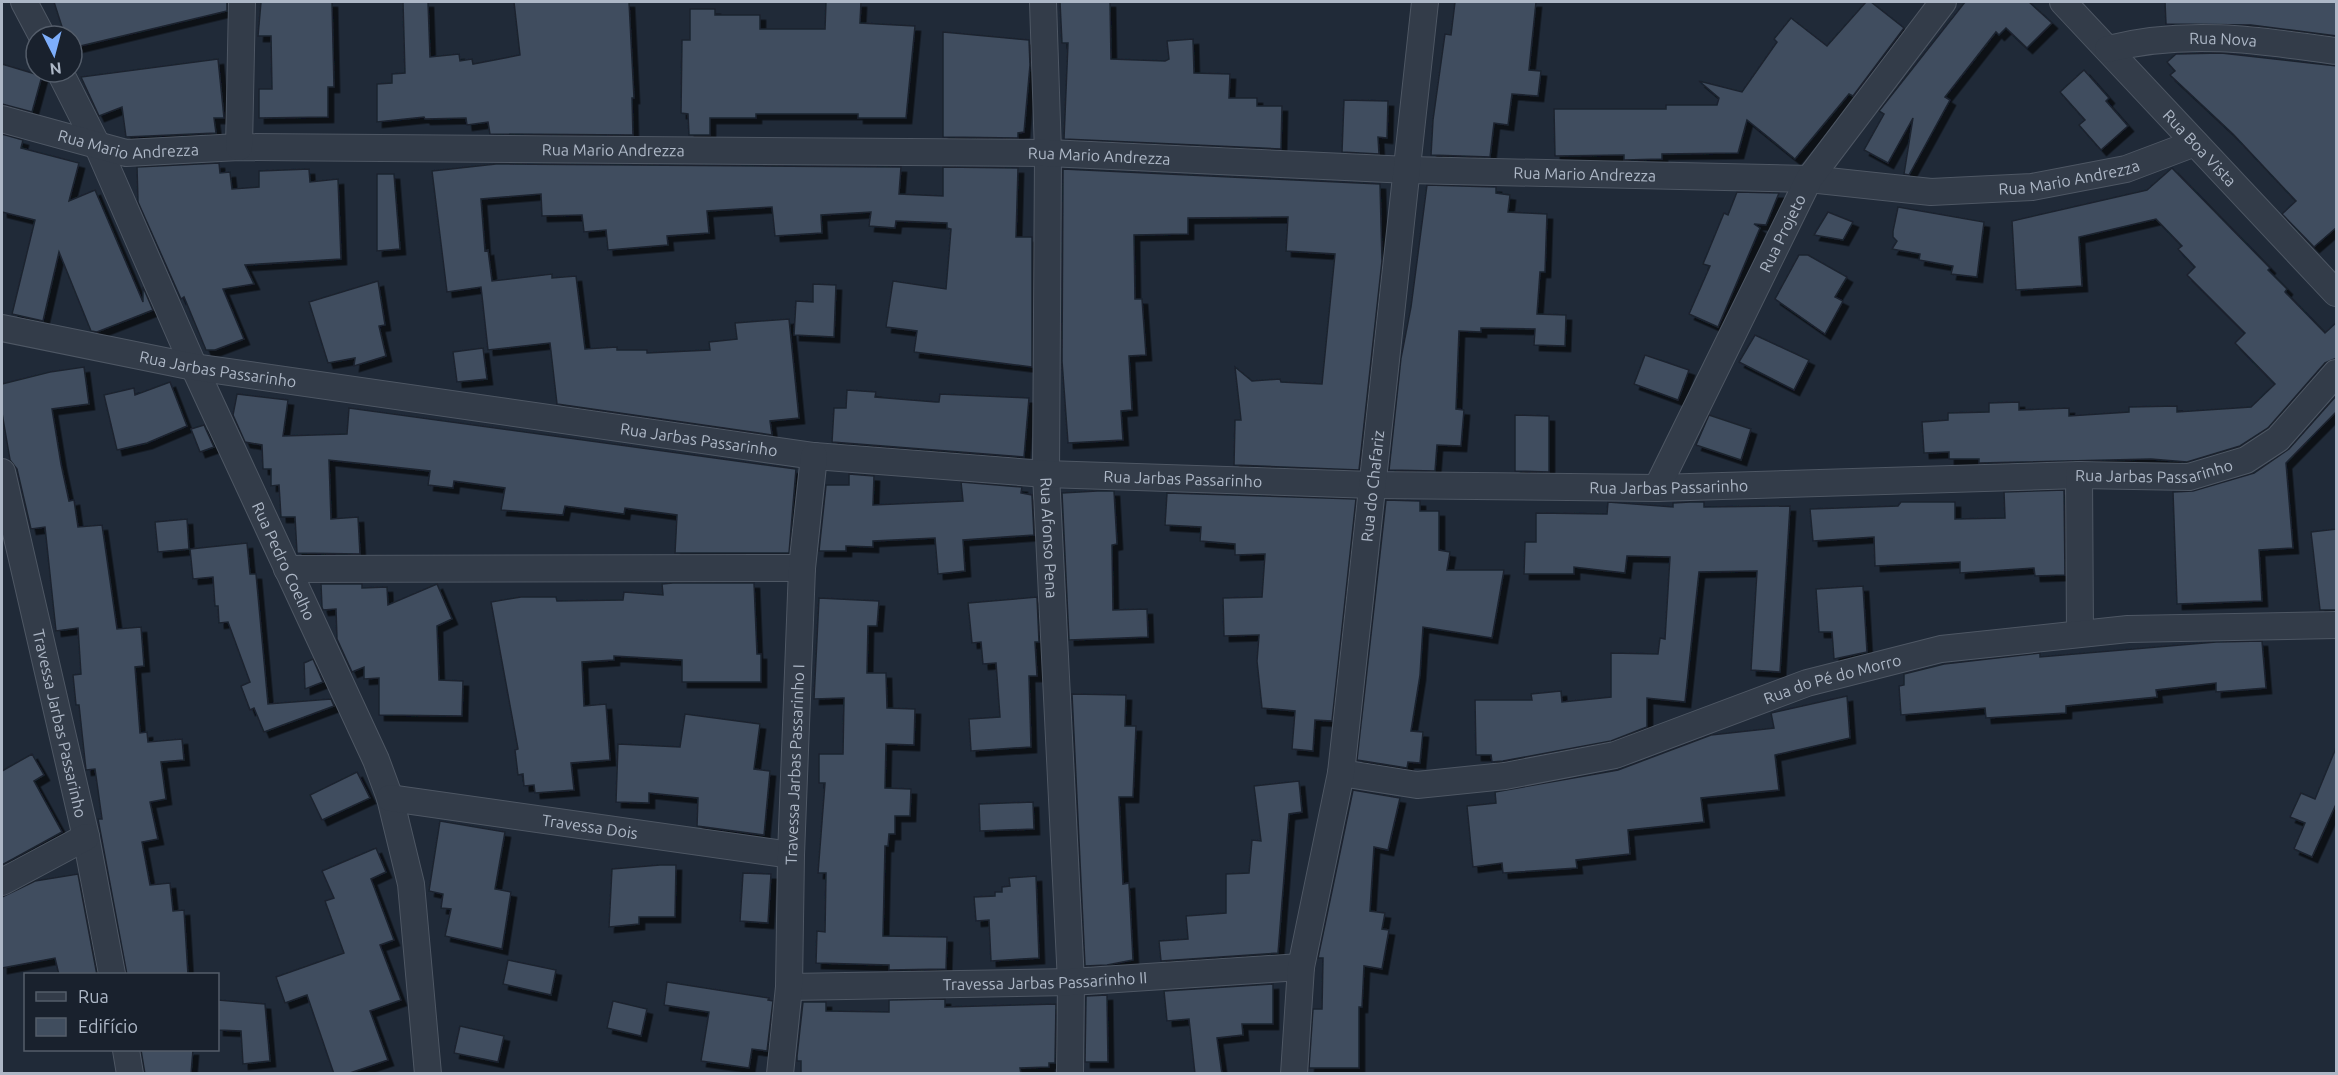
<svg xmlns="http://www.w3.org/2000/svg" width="2338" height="1075" font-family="Ubuntu,sans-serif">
<defs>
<filter id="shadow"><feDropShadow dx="5.5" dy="5.5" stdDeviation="0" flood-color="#0009"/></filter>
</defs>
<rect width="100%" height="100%" fill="#202a38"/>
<!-- building -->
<g fill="#404d5e" stroke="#1b232f" stroke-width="1.5" filter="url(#shadow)">
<path d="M54 2H227V11L72 48V36H65Z"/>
<path d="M261 2H332L334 87H328V117L259 118V89H272L271 36H258Z"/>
<path d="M403 2H428L430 57 459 54 460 61 472 59 473 64 520 55 514 2H629L634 98H632L633 135 490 134 488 122 467 125 466 118 425 119 424 117 377 122V84L392 83V74L405 73Z"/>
<path d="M826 2H861L860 23 915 26 906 118H858V114H756V118H710V135H689L688 114 681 113 682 40H690V9H715V15H760V29H825Z"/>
<path d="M1060 2H1110L1111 59 1165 61 1169 59 1167 41 1193 39 1194 73 1230 74 1229 98H1257V106H1282L1281 149 1064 139 1068 43H1062Z"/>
<path d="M1455 2H1536L1529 70 1541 71 1538 96 1512 94 1508 125 1494 123 1490 157 1431 155 1433 120 1445 34 1451 35Z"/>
<path d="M1866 2H1871L1904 28 1853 96 1849 94 1795 159 1747 120 1738 153 1662 154V159L1624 160V155L1555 156 1554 109H1666V105H1717L1719 98 1699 81 1742 92 1777 42 1774 39 1791 18 1827 46Z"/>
<path d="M1965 2H2029L2052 23 2027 48 2006 28 1999 35 1996 32 1945 97 1950 100 1909 175 1904 174 1913 118 1888 163 1864 150 1884 114 1879 111Z"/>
<path d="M2165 2H2337V36L2251 25 2166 24Z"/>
<path d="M943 32 1029 40 1030 65 1024 132 1018 133V138L943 137Z"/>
<path d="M2221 53 2337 66V227L2314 247 2282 214 2296 201 2233 134 2170 75 2175 71 2167 62 2176 54Z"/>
<path d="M218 59 224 118H214L216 133 126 137 122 107 99 116 81 77Z"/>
<path d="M2 64 42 76 32 112 2 104Z"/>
<path d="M2084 70 2109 98 2106 101 2128 126 2101 150 2079 125 2085 120 2060 92Z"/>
<path d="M1344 100 1388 101 1387 138 1378 137 1379 154 1342 152Z"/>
<path d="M2 134 23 140 21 148 79 163 69 201 95 190 143 302V287L153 310 97 332 91 331 59 252 43 321 12 314 35 220 2 212Z"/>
<path d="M219 163 220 173 230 172 232 189 259 187V171L309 169 310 182 338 179 341 259 245 265 254 284 223 289 244 339 215 350H206L184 297 181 299 138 202 137 167Z"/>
<path d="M496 164 901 167 899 194 943 196V167L1018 168 1016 237H1032V367L914 352 917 331 886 327 893 281 946 289 951 229 947 228V223L896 221 895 228 869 226 871 212 821 215 822 233 775 236 772 207 707 211 709 233 667 236 668 245 608 250 606 230 584 232 582 215 542 216 541 194 481 199 485 251 488 250 492 281 552 274V278L576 276 585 349 617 347V350H647V353L710 350 709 342 737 339 735 323 789 319 799 418 770 421 772 435 557 404 550 343 488 350 481 287 447 292 432 171Z"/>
<path d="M2172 168 2270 268 2268 270 2287 289 2285 292 2325 333 2337 322V358L2325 363 2268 428 2240 446 2187 462 2151 459 1979 463V459H1949V452L1924 453 1922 422 1948 420V413L1989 412V403L2019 402V410L2069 408V416L2129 412V407L2177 406V412L2251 407 2275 384 2235 343 2245 333 2187 275 2195 267 2178 249 2182 246 2156 219 2079 237 2082 286 2016 290 2012 221 2147 190Z"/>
<path d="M1063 169 1380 184 1382 261 1359 470 1234 465 1235 420H1241L1235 367 1252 381 1280 379 1281 382 1322 384 1335 254 1286 251 1288 217 1188 218V234L1134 235 1135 299H1142L1146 355 1129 356 1132 410 1121 411 1123 440 1068 443 1062 361Z"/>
<path d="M377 174H394L400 249 377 251Z"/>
<path d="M1427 185 1496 187V193L1510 195 1508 212 1547 214 1545 272H1540L1537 314 1566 315 1565 346 1534 345 1535 329 1481 328V332L1459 331 1456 409 1464 410 1461 446 1437 445 1435 471 1389 470 1401 358 1411 307Z"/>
<path d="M1737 192 1779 193 1766 225 1754 224 1760 228 1718 327 1689 314 1710 266 1703 264 1724 213 1728 215Z"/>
<path d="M1898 207 1984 222 1977 277 1951 274 1953 266 1919 260 1920 254 1892 249 1897 241 1893 237V231Z"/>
<path d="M1828 212 1853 222 1843 240 1814 235Z"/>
<path d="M1799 255H1808L1847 277 1835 297 1843 301 1825 334 1775 299Z"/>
<path d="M378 281 385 325 379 326 386 356 354 366 355 358 328 363 309 302Z"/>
<path d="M813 284 836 285 834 337 794 335 796 301 813 302Z"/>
<path d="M1755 335 1809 360 1794 390 1739 362Z"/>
<path d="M483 348 487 379 457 382 453 352Z"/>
<path d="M1645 355 1689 370 1678 400 1634 384Z"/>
<path d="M84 367 89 404 52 409 61 464 69 501 74 500 78 527 102 525 117 629 141 627 144 666 135 667 140 733 147 732 148 742 182 739 184 760 161 762 166 799 150 802 158 839 142 842 150 885 170 883 173 911 184 910 188 975H127L98 819H102L95 769 86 770 79 705H76L73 675 81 674 78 628 56 631 45 527 31 529 17 469 10 460 2 413V384L50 372Z"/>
<path d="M170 382 187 426 147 443 117 450 104 395 134 388 135 395Z"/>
<path d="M847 390 876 392 875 397 936 402H939L940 394 1029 398 1024 457 832 442 834 408H846Z"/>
<path d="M237 394 288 400 283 436 347 434 349 408 796 469 789 553H675L677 515 625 508 624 514 565 506 563 515 501 510 505 488 454 481 453 488 428 485 430 471 329 460 331 519 358 517 360 554 297 553 295 517H281L279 485 271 486V469H263L262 445 245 442 233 415Z"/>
<path d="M2337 395V411L2286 463 2293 548 2259 550 2262 601 2177 604 2173 492 2193 491 2254 473 2289 449Z"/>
<path d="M1515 415 1549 416V472L1515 471Z"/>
<path d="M1709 415 1751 429 1741 460 1696 445Z"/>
<path d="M204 425 214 447 200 452 191 429Z"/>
<path d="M849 474 874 476 873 505 963 501 961 482 1022 487 1021 493 1032 495 1034 535 963 540 965 571 938 574 935 538 873 541V547L846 546V551H819L826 485H849Z"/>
<path d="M2064 490 2065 575 2035 576 2034 568 1960 573V562L1875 566 1874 537 1813 541 1810 509 1898 506 1901 502H1955V519L2005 518 2004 492Z"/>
<path d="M1097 491H1114L1117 544 1112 545 1113 610 1147 609 1148 637 1069 640 1062 493Z"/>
<path d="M1167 493 1356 499 1332 721 1315 720 1313 751 1292 749 1295 711 1262 708 1257 661 1259 635 1224 636 1223 598 1262 597 1265 554 1235 555V544L1200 541 1201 527 1165 525Z"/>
<path d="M1386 500 1420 501V511H1439V550L1450 552 1447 570H1504L1492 638 1423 627 1420 675 1411 731 1423 732 1420 763 1408 762 1407 768 1357 760Z"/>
<path d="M1608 502 1673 507V503L1690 502H1704V507L1790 506 1780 672 1751 670 1757 571 1699 572 1685 702 1647 698V727L1611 741 1503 761 1492 762 1491 755H1476L1475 700H1532L1531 694 1561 691 1562 702 1611 697V653L1658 654 1660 638 1665 639 1670 557 1627 556 1625 573 1574 567V574H1524L1525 542H1536V513L1607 514Z"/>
<path d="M187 519 189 549 158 552 155 522Z"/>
<path d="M2337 529V610H2320L2311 532Z"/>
<path d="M247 543 250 574H256L268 704 331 699 334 706 264 732 254 708 250 710 241 686 250 682 228 622 219 623 218 606H215L213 577 193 579 190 549Z"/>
<path d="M673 583H754L757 654H761V682H682V660L614 656V660L582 662 584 706 606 704 610 760 571 763 574 790 535 793 534 785 524 786 523 774 518 775 515 750 518 749 491 602 521 597H556L557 601 623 600 624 592 663 595 662 584Z"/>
<path d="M321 584H362V588L387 587 388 605 437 584 452 619 437 626 439 680 463 681 462 716 379 715V678L364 679V667L352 672 337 639 336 609 323 610 322 607Z"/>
<path d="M1863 586 1867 652 1834 659 1832 632H1819L1816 589Z"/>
<path d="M1037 597 1039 642H1035L1037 676H1029L1031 747 971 751 969 719 1000 717 996 663 983 664 981 642 972 643 968 603Z"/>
<path d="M819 598 879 601 877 626H868L867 673H886L887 708 915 709 914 745 886 744 885 788 911 789 910 816H895V834H889L888 846H885L883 936 947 937 946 969 889 970V965L816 963 817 931 825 932 826 873H818L825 783H819V754H843L844 698 814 699Z"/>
<path d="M2262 641 2266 688 2216 692V683L2156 690 2157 697 2066 706V713L1986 718 1985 708 1901 715 1899 686 1904 685V674L1944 664 2040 653V657L2216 642Z"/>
<path d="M313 659 323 682 305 689 304 663Z"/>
<path d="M1072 694 1126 695 1125 726H1136L1133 797H1119L1123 884 1129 883 1133 960 1107 965 1085 966Z"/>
<path d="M1847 696 1850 738 1775 755 1779 790 1701 798 1704 822 1628 830 1630 854 1576 860 1577 868 1503 873 1502 863 1473 867 1467 806 1496 803 1495 792 1618 770 1711 735 1774 728 1771 713Z"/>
<path d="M685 714 760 724 754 769 770 771 764 835 697 826 698 798 649 793V803L616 802 618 744 680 747Z"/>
<path d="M2336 748 2337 802 2312 857 2294 849 2305 823 2290 817 2301 793 2315 799Z"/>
<path d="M32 754 44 775 34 781 62 832 2 865V771Z"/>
<path d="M357 772 370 798 322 820 310 795Z"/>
<path d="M1299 781 1302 812 1289 814 1278 953 1161 961 1159 941 1188 939 1186 916 1226 913V874L1249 873 1252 840 1261 841 1254 786Z"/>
<path d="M1353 790 1400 798 1388 850 1374 847 1370 911 1385 913 1382 929 1389 930 1382 969 1364 966 1362 1007H1359V1068H1309L1313 1009H1322L1323 958H1318Z"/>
<path d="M1033 802 1034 829 980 831 979 804Z"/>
<path d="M440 821 505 832 495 889 511 892 502 949 445 936 451 909 441 908 443 894 429 891Z"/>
<path d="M376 848 386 872 371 879 394 940 380 945 401 1000 370 1011 388 1060 347 1074H334L307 995 285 1003 276 977 344 953 325 901 334 898 322 871Z"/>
<path d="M660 865H676L675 917H639V924L609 927 612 869Z"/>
<path d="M743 873 771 874 768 923 740 921Z"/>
<path d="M78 874 97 975H59L55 958 2 968V897L35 881Z"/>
<path d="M1036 876 1039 958 991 961 989 920 976 921 974 897 995 896V892H1002V887L1010 886 1009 878Z"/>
<path d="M508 960 556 970 551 995 503 984Z"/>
<path d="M667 982 769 998 768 1000 773 1001 767 1051 752 1049 749 1068 701 1061 709 1012 664 1005Z"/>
<path d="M1273 984V1024H1242L1243 1035 1217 1038 1222 1074H1195L1189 1019 1167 1021 1164 991Z"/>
<path d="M1107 995 1108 1062H1085L1086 996Z"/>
<path d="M945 999V1007L1056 1004 1055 1063H1049V1067L1020 1068 1021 1074H801V1061H797V1056L803 1002H826V1011L889 1012V1000Z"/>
<path d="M218 1000 265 1004 270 1061 243 1064 241 1031 218 1030Z"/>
<path d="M613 1001 647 1009 641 1036 607 1028Z"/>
<path d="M460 1026 504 1036 498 1062 454 1053Z"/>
<path d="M141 1050H193L191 1074H145Z"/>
</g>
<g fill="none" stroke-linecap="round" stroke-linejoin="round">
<!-- street casing -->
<g stroke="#4e5764" stroke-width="28">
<g id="street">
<path d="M24 2 42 36"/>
<path id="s1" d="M1043 2 1048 153 1046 474 1071 982 1070 1074"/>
<path id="s2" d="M2063 2 2336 293"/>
<path id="s3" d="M2108 49C2185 29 2259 40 2336 51"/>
<path id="s4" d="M60 72 98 147 194 367 376 760 390 798 411 884 428 1074"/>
<path id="s5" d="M2 119 126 153 239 147 1048 153 1409 170 1809 179 1931 192 2032 187 2126 169 2195 143"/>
<path d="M239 147 242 2"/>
<path id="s6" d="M2 328 194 367 814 456 1046 474 1373 485 1657 488 2079 475 2189 477 2246 460 2278 439 2336 373"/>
<path id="s7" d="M2 472 86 837 112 974"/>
<path d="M2079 475 2080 633"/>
<path id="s8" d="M1657 488 1809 179 1943 2"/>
<path d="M287 569 802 568"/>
<path id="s9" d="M1341 773 1417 785 1505 776 1615 755 1807 683 1941 649 2128 629 2336 625"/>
<path id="s10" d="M390 798 791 855"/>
<path d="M2 882 86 837"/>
<path id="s11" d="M789 987 1071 982 1301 967"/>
<path d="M126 1050 130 1074"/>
<path id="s12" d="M780 1074 789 987 791 855 802 568 814 456"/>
<path id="s13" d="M1294 1074 1301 967 1341 773 1425 2"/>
</g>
</g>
<!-- street -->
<use href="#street" stroke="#333c49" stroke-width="26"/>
</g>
<g text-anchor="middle" stroke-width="6" stroke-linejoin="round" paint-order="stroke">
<!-- street labels -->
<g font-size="16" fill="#adb7c6" stroke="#19212d">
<text dy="6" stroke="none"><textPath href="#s3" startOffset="116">Rua Nova</textPath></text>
<text dy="6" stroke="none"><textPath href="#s5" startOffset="130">Rua Mario Andrezza</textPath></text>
<text dy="6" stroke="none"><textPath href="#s2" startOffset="200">Rua Boa Vista</textPath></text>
<text dy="6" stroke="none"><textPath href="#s5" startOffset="616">Rua Mario Andrezza</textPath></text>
<text dy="6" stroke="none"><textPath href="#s5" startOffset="1102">Rua Mario Andrezza</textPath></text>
<text dy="6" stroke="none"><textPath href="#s5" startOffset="1588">Rua Mario Andrezza</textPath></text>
<text dy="6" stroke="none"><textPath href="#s5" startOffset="2074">Rua Mario Andrezza</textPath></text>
<text dy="6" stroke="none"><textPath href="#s8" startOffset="284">Rua Projeto</textPath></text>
<text dy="6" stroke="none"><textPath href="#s6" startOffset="220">Rua Jarbas Passarinho</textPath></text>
<text dy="6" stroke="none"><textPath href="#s6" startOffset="706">Rua Jarbas Passarinho</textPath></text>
<text dy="6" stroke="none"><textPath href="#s6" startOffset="2164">Rua Jarbas Passarinho</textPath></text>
<text dy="6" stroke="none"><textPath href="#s6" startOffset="1192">Rua Jarbas Passarinho</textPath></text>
<text dy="6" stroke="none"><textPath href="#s13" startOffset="594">Rua do Chafariz</textPath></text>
<text dy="6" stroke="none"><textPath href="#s6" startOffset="1678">Rua Jarbas Passarinho</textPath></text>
<text dy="6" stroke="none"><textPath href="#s1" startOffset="536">Rua Afonso Pena</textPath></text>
<text dy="6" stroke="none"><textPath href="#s4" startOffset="538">Rua Pedro Coelho</textPath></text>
<text dy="6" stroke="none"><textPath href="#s9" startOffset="508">Rua do Pé do Morro</textPath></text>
<text dy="6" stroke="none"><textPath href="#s7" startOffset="258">Travessa Jarbas Passarinho</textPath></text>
<text dy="6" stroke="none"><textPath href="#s12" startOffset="310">Travessa Jarbas Passarinho I</textPath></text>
<text dy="6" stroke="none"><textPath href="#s10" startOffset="202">Travessa Dois</textPath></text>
<text dy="6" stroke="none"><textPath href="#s11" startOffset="256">Travessa Jarbas Passarinho II</textPath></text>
</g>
</g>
<!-- border -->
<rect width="2338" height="1075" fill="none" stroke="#adb7c6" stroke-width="6"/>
<!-- legend -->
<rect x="24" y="973" width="195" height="78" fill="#19212d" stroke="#545d6a" stroke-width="1.5"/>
<rect x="36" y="992" width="30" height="9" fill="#333c49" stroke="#545d6a" stroke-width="1.5"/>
<text x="78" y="1003" font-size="18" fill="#adb7c6">Rua</text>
<rect x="36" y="1018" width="30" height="18" fill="#404d5e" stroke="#545d6a" stroke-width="1.5"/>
<text x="78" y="1033" font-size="18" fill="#adb7c6">Edifício</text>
<!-- north arrow -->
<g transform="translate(54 54) rotate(174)"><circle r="28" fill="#19212d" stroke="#545d6a" stroke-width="1.5"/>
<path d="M0-4.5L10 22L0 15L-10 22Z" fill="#7daefb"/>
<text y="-9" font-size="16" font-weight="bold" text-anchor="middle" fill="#adb7c6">N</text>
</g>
</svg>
